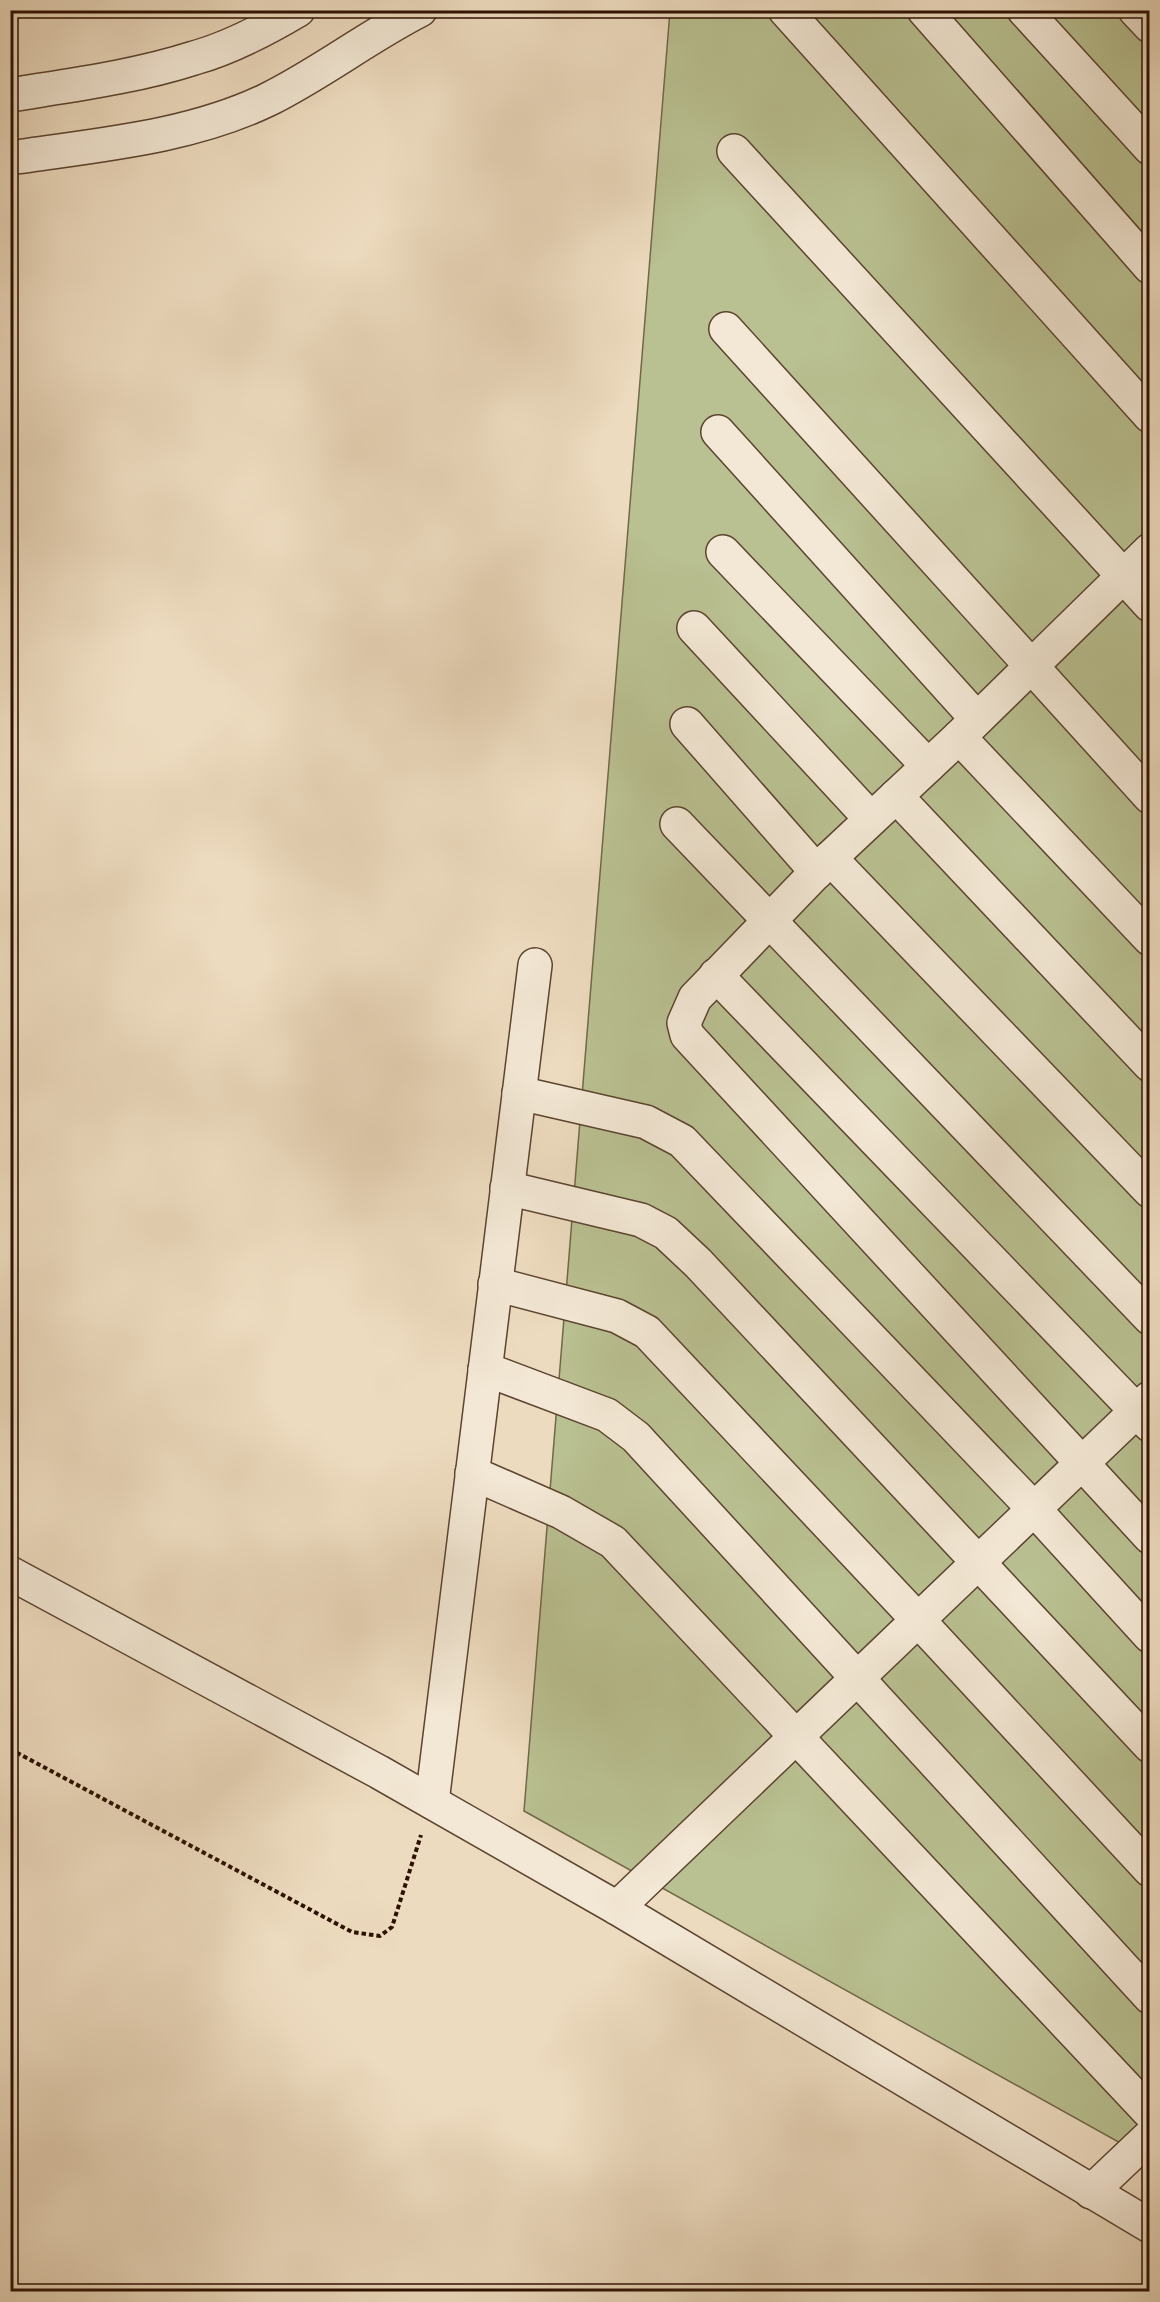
<svg xmlns="http://www.w3.org/2000/svg" width="1160" height="2302" font-family="'IM FELL DW Pica',serif">
<rect width="100%" height="100%" fill="#eddbbf"/>
<filter id="stains"><feTurbulence type="fractalNoise" baseFrequency=".00333" numOctaves="4"/><feColorMatrix values="0 0 0 0 .2 0 0 0 0 .09 0 0 0 0 .02 0 0 0 .5 -.17"/></filter>
<radialGradient id="worn" r=".72"><stop offset=".6" stop-color="#630" stop-opacity="0"/><stop offset="1" stop-color="#630" stop-opacity=".3"/></radialGradient>
<!-- green -->
<path fill="#b9c091" stroke="#726848" stroke-width="1.5" d="M670 11H1149V2159L524 1811Z"/>
<g fill="none" stroke-linecap="round" stroke-linejoin="round">
<!-- minor casing -->
<g stroke="#5c4430" stroke-width="36">
<g id="minor">
<path d="M785 10 1150 416"/>
<path d="M924 10 1150 267"/>
<path d="M1024 10 1150 148"/>
<path d="M1135 10 1150 26"/>
<path d="M10 95C72 85 135 77 194 58 230 48 266 29 298 10"/>
<path d="M734 151 1150 605"/>
<path d="M10 158C96 145 188 138 267 100 320 74 367 37 420 10"/>
<path d="M726 329 1150 797"/>
<path d="M718 432 977 719"/>
<path d="M1150 550 959 737 830 858 695 998 684 1023 687 1035 1150 1537"/>
<path d="M723 552 928 766"/>
<path d="M694 628 871 819"/>
<path d="M687 724 817 872"/>
<path d="M959 737 1150 939"/>
<path d="M896 796 1150 1065"/>
<path d="M677 824 1150 1318"/>
<path d="M830 858 1150 1191"/>
<path d="M716 975 1150 1425"/>
<path d="M519 1093 646 1122 682 1141 1034 1509 1150 1636"/>
<path d="M507 1188 641 1220 666 1233 698 1263 1150 1746"/>
<path d="M495 1284 617 1316 647 1332 918 1620 1150 1870"/>
<path d="M485 1369 607 1415 636 1437 1150 1997"/>
<path d="M472 1473 561 1512 613 1542 1150 2113"/>
<path d="M10 1573 379 1772 617 1908 1150 2226"/>
<path d="M432 1802 535 965"/>
<path d="M617 1908 1150 1398"/>
<path d="M1091 2192 1150 2136"/>
</g>
</g>
<!-- path -->
<path stroke="#2c1100" stroke-width="4" stroke-dasharray="4.5 3" stroke-linecap="butt" d="M10 1749 352 1932 380 1936 392 1927 421 1835"/>
<!-- minor -->
<use href="#minor" stroke="#f3e8d5" stroke-width="33"/>
</g>
<!-- margin -->
<rect width="1160" height="2302" fill="none" stroke="#eddbbf" stroke-width="36"/>
<rect x="12" y="12" width="1136" height="2278" fill="none" stroke="#2c1100" stroke-width="3"/>
<rect x="18" y="18" width="1124" height="2266" fill="none" stroke="#2c1100" stroke-width="1.5"/>
<rect width="100%" height="100%" filter="url(#stains)"/>
<rect width="100%" height="100%" fill="url(#worn)"/>
</svg>
